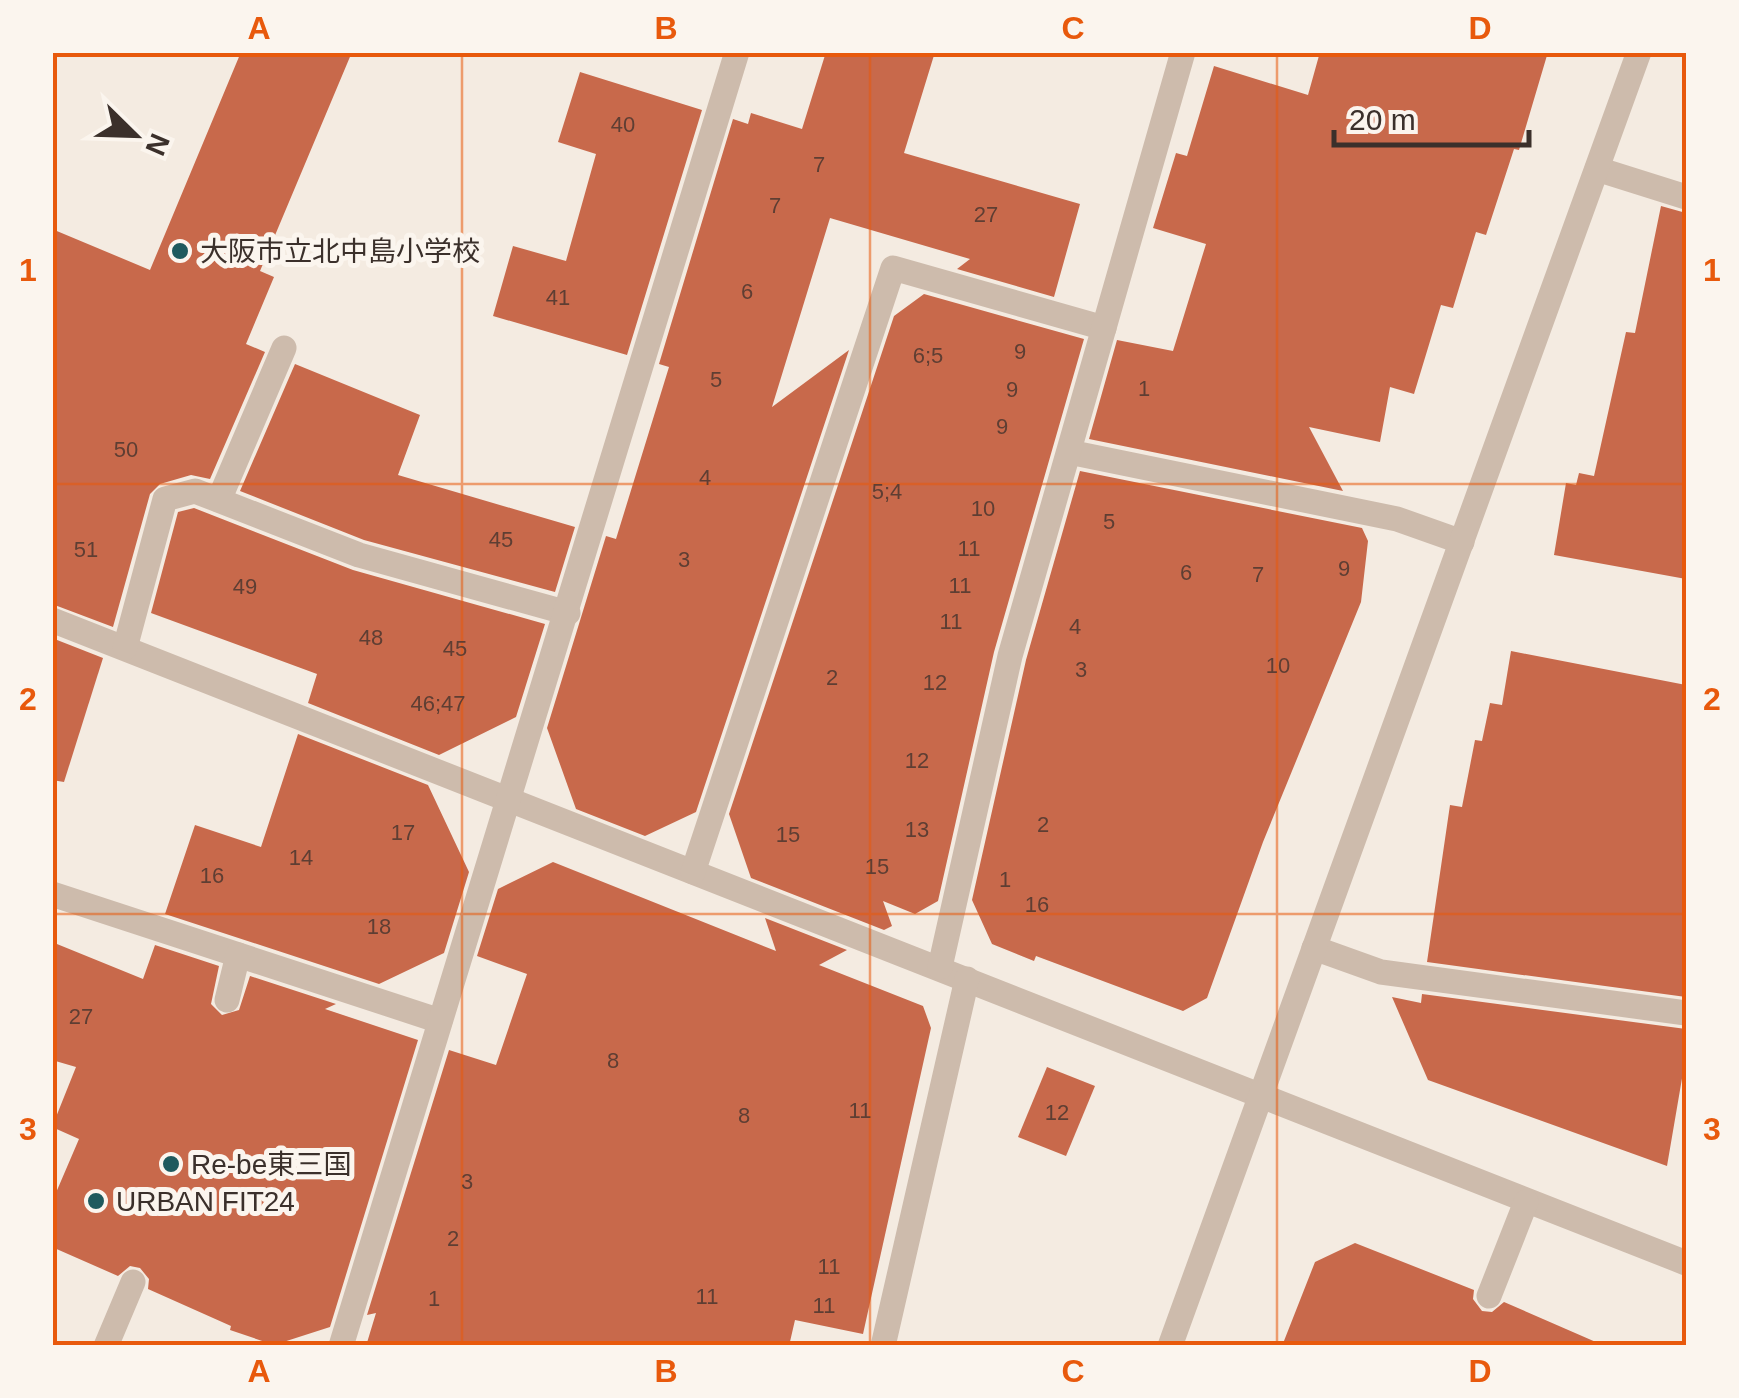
<svg xmlns="http://www.w3.org/2000/svg" width="1739" height="1398" font-family="Arial,'Noto Sans JP',sans-serif">
<rect width="100%" height="100%" fill="#f4ebe1"/>
<!-- building -->
<g fill="#c8694b">
<path d="M241 52H352L260 271 274 277 246 344 265 352 210 479 191 475 160 484 150 494 113 627 52 604V229L150 270Z"/>
<path d="M826 52H935L904 153 1080 204 1054 297 957 269 970 259 830 218 772 407 849 350 696 812 645 836 576 809 547 728 606 536 616 539 669 367 659 364 733 119 748 124 751 113 802 129Z"/>
<path d="M1320 52H1548L1519 150 1514 149 1486 235 1476 232 1453 308 1441 305 1414 394 1390 387 1380 442 1309 427 1343 491 1089 439 1117 340 1173 351 1206 244 1153 228 1176 153 1187 156 1214 66 1308 95Z"/>
<path d="M580 72 702 110 627 355 493 316 513 246 566 261 596 154 558 142Z"/>
<path d="M1661 206 1686 213V579L1554 555 1566 483 1576 485 1579 473 1594 476 1626 332 1635 333Z"/>
<path d="M924 294 1084 339 994 652 938 901 915 914 883 901 892 926 884 930 751 878 729 814 894 316Z"/>
<path d="M295 364 420 415 398 475 575 527 555 592 364 540 240 491Z"/>
<path d="M1080 471 1362 528 1368 541 1361 602 1263 842 1207 998 1183 1011 1036 956 1034 961 992 944 972 900 1026 660Z"/>
<path d="M194 508 353 570 545 624 516 717 439 755 308 703 317 674 151 613 178 512Z"/>
<path d="M52 638 103 658 64 782 52 780Z"/>
<path d="M1511 651 1686 685V997L1427 962 1450 805 1462 807 1475 740 1482 741 1490 703 1502 705Z"/>
<path d="M298 734 428 785 469 872 444 953 379 984 165 914 195 825 261 847Z"/>
<path d="M553 862 776 951 765 918 847 950 819 965 923 1006 931 1028 863 1334 795 1320 789 1346H366L376 1313 367 1315 449 1050 496 1065 527 974 477 956 498 889Z"/>
<path d="M52 942 143 979 155 945 219 966 211 1004 222 1015 239 1010 250 976 336 1004 325 1009 418 1040 330 1327 274 1345 230 1330 231 1326 148 1289 149 1279 140 1268 130 1266 118 1276 52 1247V1202L79 1139 52 1127 76 1067 52 1060Z"/>
<path d="M1422 994 1686 1029V1055L1667 1166 1428 1080 1392 997 1421 1003Z"/>
<path d="M1047 1067 1095 1086 1066 1156 1018 1137Z"/>
<path d="M1355 1243 1474 1290 1473 1299 1482 1311 1492 1312 1504 1302 1605 1346H1282L1315 1262Z"/>
</g>
<g fill="none" stroke-linecap="round" stroke-linejoin="round">
<!-- minor -->
<g stroke="#cdbbac" stroke-width="25">
<path d="M1597 169 1686 197"/>
<path d="M1069 452 1397 519 1462 542"/>
<path d="M219 500 284 348"/>
<path d="M52 620 1686 1263"/>
<path d="M125 648 165 499 195 491 359 555 568 613"/>
<path d="M693 872 893 268 1104 328"/>
<path d="M52 894 440 1021"/>
<path d="M1314 948 1381 972 1686 1013"/>
<path d="M940 967 1010 656 1183 52"/>
<path d="M227 1000 238 955"/>
<path d="M1489 1296 1526 1202"/>
<path d="M106 1346 133 1282"/>
<path d="M341 1346 737 52"/>
<path d="M883 1346 967 979"/>
<path d="M1170 1346 1639 52"/>
</g>
</g>
<!-- grid -->
<path fill="none" stroke="#e8590c" stroke-width="2.5" stroke-opacity="0.55" d="M462 52V1346M870 52V1346M1277 52V1346M52 484H1686M52 914H1686"/>
<!-- markers -->
<g fill="#1f5a5e" stroke="#fbf5ee" stroke-width="4">
<circle cx="180" cy="251" r="10"/>
<circle cx="171" cy="1164" r="10"/>
<circle cx="96" cy="1201" r="10"/>
</g>
<g text-anchor="middle" stroke-width="10" stroke-linejoin="round" paint-order="stroke">
<!-- number labels -->
<g font-size="22" fill="#5e3e33">
<text x="623" y="132">40</text>
<text x="819" y="172">7</text>
<text x="775" y="213">7</text>
<text x="986" y="222">27</text>
<text x="747" y="299">6</text>
<text x="558" y="305">41</text>
<text x="1020" y="359">9</text>
<text x="928" y="363">6;5</text>
<text x="716" y="387">5</text>
<text x="1144" y="396">1</text>
<text x="1012" y="397">9</text>
<text x="1002" y="434">9</text>
<text x="126" y="457">50</text>
<text x="705" y="485">4</text>
<text x="887" y="499">5;4</text>
<text x="983" y="516">10</text>
<text x="1109" y="529">5</text>
<text x="501" y="547">45</text>
<text x="969" y="556">11</text>
<text x="86" y="557">51</text>
<text x="684" y="567">3</text>
<text x="1344" y="576">9</text>
<text x="1186" y="580">6</text>
<text x="1258" y="582">7</text>
<text x="960" y="593">11</text>
<text x="245" y="594">49</text>
<text x="951" y="629">11</text>
<text x="1075" y="634">4</text>
<text x="371" y="645">48</text>
<text x="455" y="656">45</text>
<text x="1278" y="673">10</text>
<text x="1081" y="677">3</text>
<text x="832" y="685">2</text>
<text x="935" y="690">12</text>
<text x="438" y="711">46;47</text>
<text x="917" y="768">12</text>
<text x="1043" y="832">2</text>
<text x="917" y="837">13</text>
<text x="403" y="840">17</text>
<text x="788" y="842">15</text>
<text x="301" y="865">14</text>
<text x="877" y="874">15</text>
<text x="212" y="883">16</text>
<text x="1005" y="887">1</text>
<text x="1037" y="912">16</text>
<text x="379" y="934">18</text>
<text x="81" y="1024">27</text>
<text x="613" y="1068">8</text>
<text x="860" y="1118">11</text>
<text x="1057" y="1120">12</text>
<text x="744" y="1123">8</text>
<text x="467" y="1189">3</text>
<text x="453" y="1246">2</text>
<text x="829" y="1274">11</text>
<text x="707" y="1304">11</text>
<text x="434" y="1306">1</text>
<text x="824" y="1313">11</text>
</g>
<!-- poi labels -->
<g font-size="28" fill="#3b302b" stroke="#fbf5ee" text-anchor="start">
<text x="200" y="261">大阪市立北中島小学校</text>
<text x="191" y="1174">Re-be東三国</text>
<text x="116" y="1211">URBAN FIT24</text>
</g>
</g>
<!-- border -->
<rect width="1739" height="1398" fill="none" stroke="#fbf5ee" stroke-width="110"/>
<!-- north arrow -->
<g transform="translate(135 135) rotate(113)" stroke="#fbf5ee" stroke-width="8" paint-order="stroke">
<path d="M0-8L18 38L0 25L-18 38Z" fill="#3b302b"/>
<text y="-15" font-size="28" font-weight="bold" text-anchor="middle" fill="#3b302b">N</text>
</g>
<!-- scale -->
<path d="M1334 130v15h195v-15" fill="none" stroke="#3b302b" stroke-width="5"/>
<text x="1349" y="130" font-size="30" fill="#3b302b" stroke="#fbf5ee" stroke-width="8" paint-order="stroke">20 m</text>
<rect x="55" y="55" width="1629" height="1288" fill="none" stroke="#e8590c" stroke-width="4"/>
<g font-size="32" text-anchor="middle" font-weight="bold" fill="#e8590c">
<text x="259" y="39">A</text>
<text x="666" y="39">B</text>
<text x="1073" y="39">C</text>
<text x="1480" y="39">D</text>
<text x="28" y="281">1</text>
<text x="1712" y="281">1</text>
<text x="28" y="710">2</text>
<text x="1712" y="710">2</text>
<text x="28" y="1140">3</text>
<text x="1712" y="1140">3</text>
<text x="259" y="1382">A</text>
<text x="666" y="1382">B</text>
<text x="1073" y="1382">C</text>
<text x="1480" y="1382">D</text>
</g>
</svg>
